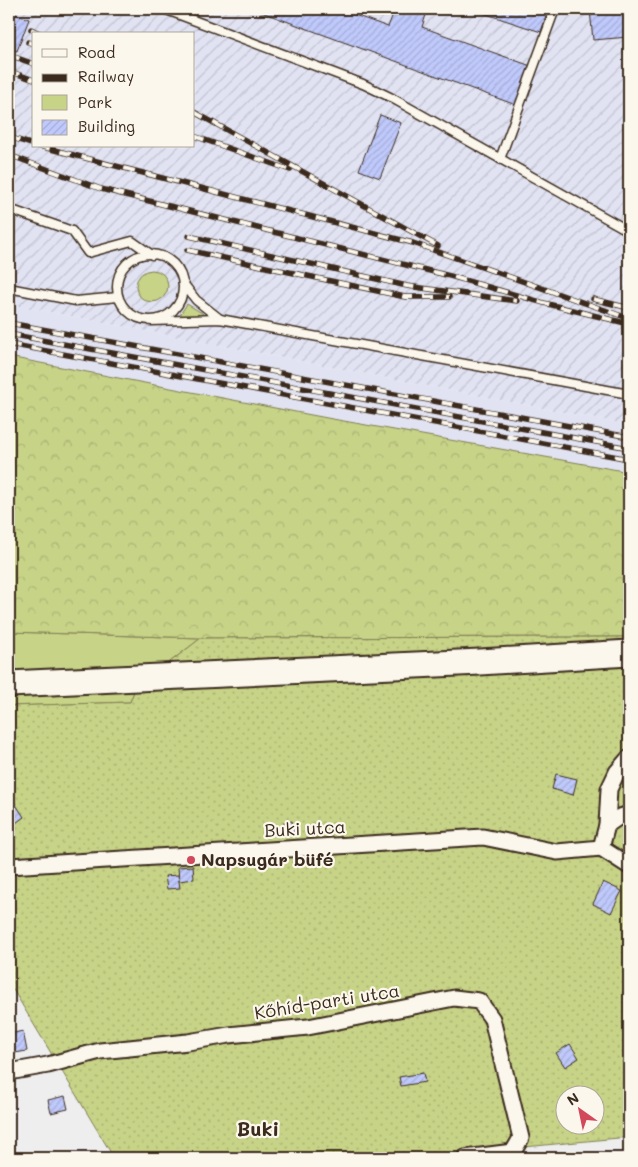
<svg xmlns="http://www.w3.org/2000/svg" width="638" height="1167" font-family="Mali,sans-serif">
<defs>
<pattern id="industrial-furrows" width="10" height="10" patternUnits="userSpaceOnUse" patternTransform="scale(1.25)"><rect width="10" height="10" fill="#e1e3f3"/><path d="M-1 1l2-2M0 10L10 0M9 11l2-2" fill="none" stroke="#c2c3d0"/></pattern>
<pattern id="forest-crowns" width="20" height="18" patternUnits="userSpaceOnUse" patternTransform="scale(1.25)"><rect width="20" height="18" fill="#c7d387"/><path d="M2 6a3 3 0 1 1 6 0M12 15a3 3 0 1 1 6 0" fill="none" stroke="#acb574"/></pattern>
<pattern id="garden-dots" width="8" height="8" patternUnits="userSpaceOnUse" patternTransform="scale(1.25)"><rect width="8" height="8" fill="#c7d387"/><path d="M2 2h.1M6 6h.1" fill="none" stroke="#acb574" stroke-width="1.8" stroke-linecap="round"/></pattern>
<pattern id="building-hatch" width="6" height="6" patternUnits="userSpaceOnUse" patternTransform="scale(1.25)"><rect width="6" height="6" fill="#bfc9fb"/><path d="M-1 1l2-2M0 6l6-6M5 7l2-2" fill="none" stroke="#a5add7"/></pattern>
</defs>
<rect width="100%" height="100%" fill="#efeeef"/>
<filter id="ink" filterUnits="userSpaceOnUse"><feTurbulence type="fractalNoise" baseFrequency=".02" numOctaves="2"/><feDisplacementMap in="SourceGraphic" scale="10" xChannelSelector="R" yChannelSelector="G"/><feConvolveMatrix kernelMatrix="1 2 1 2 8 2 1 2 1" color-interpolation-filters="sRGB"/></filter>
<g filter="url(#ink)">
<!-- built -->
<path fill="#e1e3f3" d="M9 304 629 425V472L327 418 9 357Z"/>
<!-- industrial -->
<path fill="url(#industrial-furrows)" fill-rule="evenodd" d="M9 9H629V425L9 304ZM34 34H194V146H34Z"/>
<!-- green -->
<g fill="#c7d387" stroke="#817e52">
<circle cx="152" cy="286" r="16"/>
<path d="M187 304 202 313 204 316H181V313Z"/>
<path d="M9 632 201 638 135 689 130 702 9 706Z"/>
</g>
<!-- forest -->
<path fill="url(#forest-crowns)" stroke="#817e52" d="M9 357 327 418 629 472V637L201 638 9 632Z"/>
<!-- garden -->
<path fill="url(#garden-dots)" stroke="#817e52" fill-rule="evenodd" d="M629 637V1137L409 1158H114L9 983V706L130 702 135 689 201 638ZM566 1094H596V1124H566Z"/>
<!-- building -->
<g fill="url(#building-hatch)" stroke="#3b2a1e">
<path d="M253 9H338L388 27 395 9H428L422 27 531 66 516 105Z"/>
<path d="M471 9H535L547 13 541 32Z"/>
<path d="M604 9H629V37L593 40 590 10Z"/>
<path d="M9 12 29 19 17 51 9 48Z"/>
<path d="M380 115 401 123 380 178 359 170Z"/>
<path d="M556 774 577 779 573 795 552 789Z"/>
<path d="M9 794 24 817 9 828Z"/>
<path d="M292 821 295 832 287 834 284 823Z"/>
<path d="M193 866 194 879 179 881 178 867Z"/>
<path d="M178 875 180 888 167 889 165 876Z"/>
<path d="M603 882 622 891 611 913 593 904Z"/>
<path d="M23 1031 27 1051 9 1054V1034Z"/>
<path d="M570 1044 579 1058 565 1067 556 1053Z"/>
<path d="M423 1073 425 1082 401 1086 399 1077Z"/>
<path d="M65 1096 68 1109 51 1113 48 1100Z"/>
</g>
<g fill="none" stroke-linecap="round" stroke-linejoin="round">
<!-- lane casing -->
<g stroke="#3b2a1e" stroke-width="11">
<g id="lane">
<path d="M164 9 363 84 390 97 629 231"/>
<path d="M500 159 555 9"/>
<path d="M9 209 72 231 88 253 132 241 152 255"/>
<circle cx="150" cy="287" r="33"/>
<path d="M183 283 196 300 220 319"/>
<path d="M9 288 76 301 118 297"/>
<path d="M151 321 220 319 629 394"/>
</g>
</g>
<!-- street casing -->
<g stroke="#3b2a1e" stroke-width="19">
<g id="street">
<path d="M607 825 617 818 629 814"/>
<path d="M601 848 607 825 609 789 617 772 629 758"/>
<path d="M601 848 629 866"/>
<path d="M9 866 483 837 557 852 601 848"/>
<path d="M9 1072 48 1065 100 1051 188 1042 229 1035 308 1027 454 998 479 1001 492 1019 521 1138 513 1152 465 1158"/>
</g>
</g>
<!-- primary casing -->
<g stroke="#3b2a1e" stroke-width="29">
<path id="primary" d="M9 684 480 662 629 653"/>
</g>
<!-- lane -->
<use href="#lane" stroke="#fbf7ec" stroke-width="8"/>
<!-- street -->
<use href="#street" stroke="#fbf7ec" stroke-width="15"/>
<!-- primary -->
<use href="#primary" stroke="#fbf7ec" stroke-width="25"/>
<!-- rail casing -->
<g stroke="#3b2a1e" stroke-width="5.5">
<g id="rail">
<path d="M31 29 41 34"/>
<path d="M28 42 34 44"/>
<path d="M9 55 34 64"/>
<path d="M9 71 34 80"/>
<path d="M194 112 438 246"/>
<path d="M194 136 290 170"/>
<path d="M9 137 34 145"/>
<path d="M39 146 413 243 622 316"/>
<path d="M9 155 101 189 450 276 544 303 629 324"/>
<path d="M189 236 407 286 517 301"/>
<path d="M187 250 405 297H449"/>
<path d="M593 299 629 308"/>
<path d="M9 323 629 437"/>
<path d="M9 334 629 448"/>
<path d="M9 344 629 459"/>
</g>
</g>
<!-- rail -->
<use href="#rail" stroke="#fbf7ec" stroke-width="4" stroke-dasharray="11" stroke-linecap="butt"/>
</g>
</g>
<!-- markers -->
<circle fill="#d1495b" stroke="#fbf7ec" stroke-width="2" cx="191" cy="860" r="5"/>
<g text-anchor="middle" stroke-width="4.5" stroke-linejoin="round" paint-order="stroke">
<!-- street labels -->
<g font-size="18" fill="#3b2a1e" stroke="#fbf7ec">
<text transform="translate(305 829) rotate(-3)" y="6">Buki utca</text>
<text transform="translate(327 1002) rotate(-9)" y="6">Kőhíd-parti utca</text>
</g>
<!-- poi labels -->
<g font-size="18" font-weight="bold" fill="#3b2a1e" stroke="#fbf7ec" text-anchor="start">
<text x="201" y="866">Napsugár büfé</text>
</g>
<!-- quarter labels -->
<g font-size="20" font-weight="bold" fill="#3b2a1e" stroke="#fbf7ec">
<text x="258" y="1136">Buki</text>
</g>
</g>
<!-- margin -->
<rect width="638" height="1167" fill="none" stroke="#fbf7ec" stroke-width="30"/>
<rect x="15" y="15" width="608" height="1137" fill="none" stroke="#3b2a1e" stroke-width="2" filter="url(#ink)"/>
<!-- legend -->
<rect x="32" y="32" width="162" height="115" fill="#fbf7ec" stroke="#aea59a"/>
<rect x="42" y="49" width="25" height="8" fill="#fbf7ec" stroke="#aea59a"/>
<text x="78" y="58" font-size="15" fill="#3b2a1e">Road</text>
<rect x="42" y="74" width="25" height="8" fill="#3b2a1e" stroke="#aea59a"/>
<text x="78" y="82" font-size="15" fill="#3b2a1e">Railway</text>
<rect x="42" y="95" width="25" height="15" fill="#c7d387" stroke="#aea59a"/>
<text x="78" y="108" font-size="15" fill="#3b2a1e">Park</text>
<rect x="42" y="120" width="25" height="15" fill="url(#building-hatch)" stroke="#aea59a"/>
<text x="78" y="132" font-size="15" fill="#3b2a1e">Building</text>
<!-- north arrow -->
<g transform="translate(580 1110) rotate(327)"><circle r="24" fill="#fbf7ec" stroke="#aea59a"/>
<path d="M0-4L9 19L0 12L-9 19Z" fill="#d1495b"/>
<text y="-8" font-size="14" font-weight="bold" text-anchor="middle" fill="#3b2a1e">N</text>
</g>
</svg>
